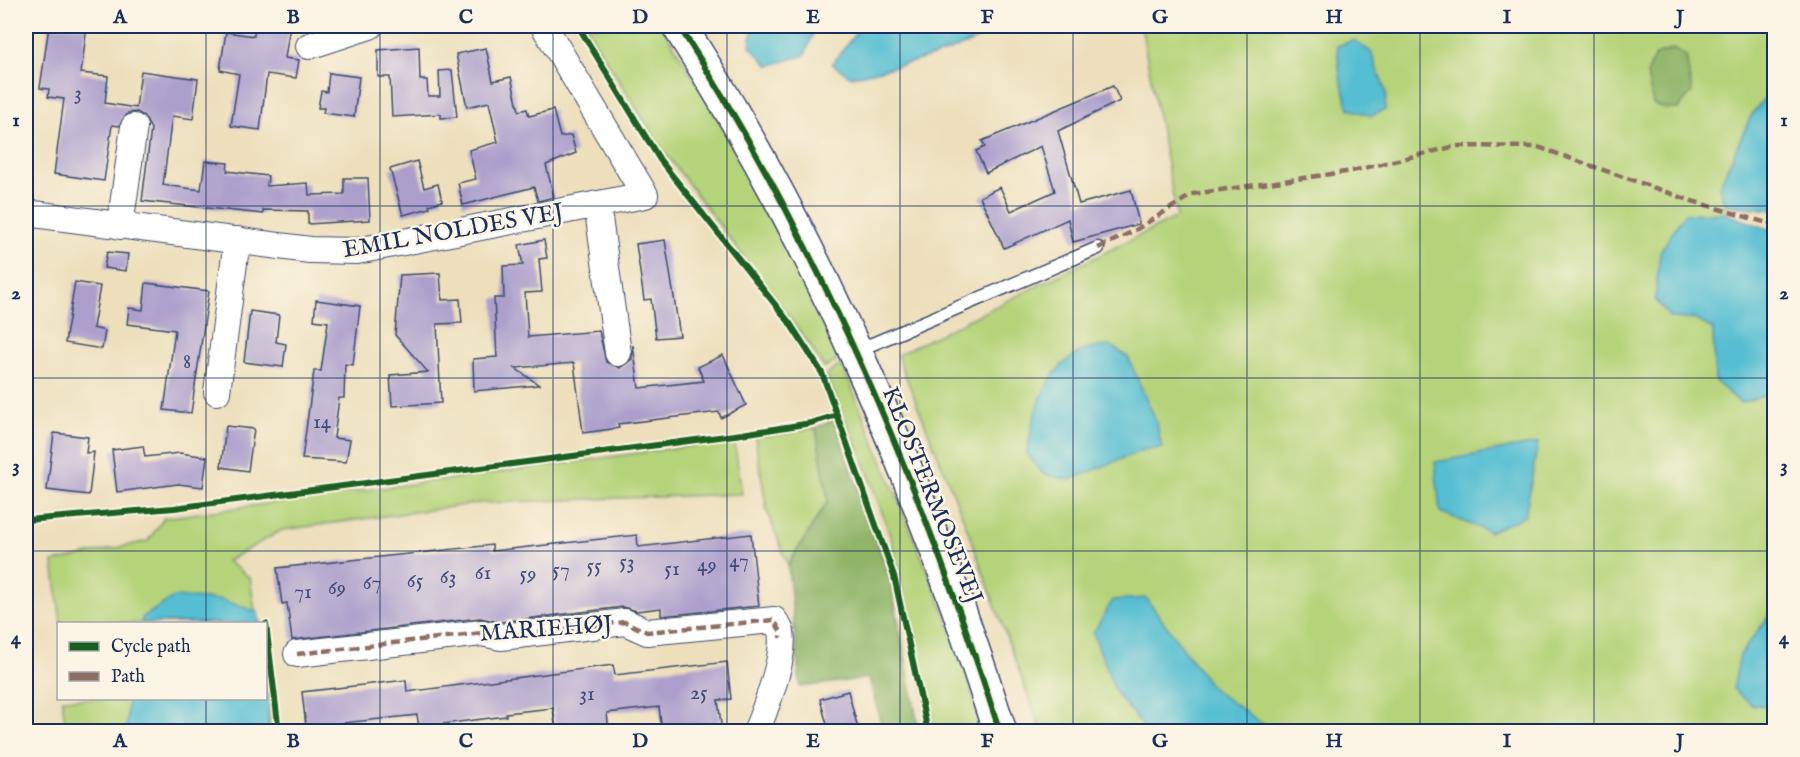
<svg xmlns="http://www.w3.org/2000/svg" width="1800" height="757" font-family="'IM FELL English',serif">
<rect width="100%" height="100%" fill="#fcf5e5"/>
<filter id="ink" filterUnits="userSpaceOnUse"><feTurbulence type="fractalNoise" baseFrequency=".0167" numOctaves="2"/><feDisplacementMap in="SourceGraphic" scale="12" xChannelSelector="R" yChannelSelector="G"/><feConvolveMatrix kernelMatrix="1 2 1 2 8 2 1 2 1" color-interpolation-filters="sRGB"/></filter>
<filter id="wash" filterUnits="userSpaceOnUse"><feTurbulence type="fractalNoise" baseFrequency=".008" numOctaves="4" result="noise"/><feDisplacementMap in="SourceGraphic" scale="24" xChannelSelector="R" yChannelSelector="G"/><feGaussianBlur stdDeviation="1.35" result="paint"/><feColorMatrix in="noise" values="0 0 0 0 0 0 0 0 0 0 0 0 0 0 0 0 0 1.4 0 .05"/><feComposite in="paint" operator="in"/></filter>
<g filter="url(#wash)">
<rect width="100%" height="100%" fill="#eddfbc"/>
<!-- green -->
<g fill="#b5d379" stroke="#68816c" stroke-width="1.5">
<path d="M585 26H662L706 98 787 244 839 360 824 368 810 345 660 146Z"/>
<path d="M1141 26H1774V86L1751 116 1719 187 1725 205 1724 213 1684 214 1670 318 1694 319 1713 329 1715 381 1740 403 1774 393V609L1740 655 1752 705 1774 706V731H1041L964 520 897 355 1177 217Z"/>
<path d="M842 364 947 618 984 731H933L892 541 862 456 826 375Z"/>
<path d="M816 428 828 501 788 565 767 511 755 437Z"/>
<path d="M734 440 742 494 480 503 282 530 227 561 250 578 257 623H61L53 562 148 541 164 518Z"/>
<path d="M266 689 271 731H66L62 699 266 698Z"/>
</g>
<!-- forest -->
<g fill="#90b569" stroke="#567264" stroke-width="1.5">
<path d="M1673 49 1686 56 1692 92 1678 109H1666L1653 104 1647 74 1655 55Z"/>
<path d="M834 420 890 579 919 731H883L869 678 800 687 788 565 828 501 816 428Z"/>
</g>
<!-- water -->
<g fill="#55bed2" stroke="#387698" stroke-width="1.5">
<path d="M753 26H816L805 55 769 66 750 46Z"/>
<path d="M861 26H994C975 51 884 69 851 77L832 64Z"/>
<path d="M1354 40 1371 52 1386 93 1385 110 1371 116 1349 109 1340 77 1337 46Z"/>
<path d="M1774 86V210L1725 205 1719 187 1751 116Z"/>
<path d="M1724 213 1774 231V393L1741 403 1715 381 1713 329 1694 319 1670 318 1655 299 1660 252 1684 214Z"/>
<path d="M1111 346 1128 357 1156 421 1162 448 1143 450 1070 480 1043 474 1027 454C1032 414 1045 365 1087 349 1094 346 1104 347 1111 346Z"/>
<path d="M1538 443 1525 516 1489 532 1440 512 1435 462Z"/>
<path d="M174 597 222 600 258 612 260 623H141L143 617Z"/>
<path d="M1146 598 1213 689 1273 731H1147L1116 693 1093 633 1113 600Z"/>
<path d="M1774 609V706L1752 705 1733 689 1740 655Z"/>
<path d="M266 657 269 678 268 731H126L128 699 266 698Z"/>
</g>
<g id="blocks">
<!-- building -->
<g fill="#ac9fcc">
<path d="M49 26H87L81 73 108 76 105 103 136 108 141 71 198 79 193 119 172 116 163 185 201 190 205 161 228 163 227 171 268 176 267 186 308 183 309 195 344 194V178H368L370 220 308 224V211L263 210V214L142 201 151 129 144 116 137 112 128 113 119 126 112 125 104 181 54 174 64 99 48 97 49 89 40 88Z"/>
<path d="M255 26H290L285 58 299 60 296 78 267 74 260 130 231 126 239 74 220 70 226 32 254 36Z"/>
<path d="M419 47 420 80H427L428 96H440L439 71 452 70 457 117 441 118V114L392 117 390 77H378V50Z"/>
<path d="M486 48 493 81 511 77 519 111 527 109 529 116 553 110 560 137 571 135 576 153 546 165 554 197 538 201 534 187 463 205 458 183 476 179 469 150 498 142 489 102 467 107 456 54Z"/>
<path d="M329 73 359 77 354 117 323 113 324 108H318L321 91 327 92Z"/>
<path d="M1113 86 1120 101 1058 131 1079 204 1131 190 1139 224 1073 242 1068 219 1004 248 980 197 1000 187 1011 211 1055 191 1041 146 986 173 976 151 985 147 982 141Z"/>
<path d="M417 161 424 188 438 184 442 201 429 205 430 208 403 215 390 169Z"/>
<path d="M544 240 547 258 539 259 542 292 525 293 528 337 599 331 606 362 620 368 632 359 633 345 639 388 704 381 698 367 723 355 746 405 721 418 719 412 618 424 619 428 583 433 574 363 515 368 539 385 474 391 473 359 497 357 494 298H504L503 266 523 265 519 245Z"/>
<path d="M665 240 680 336 656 338 651 299 644 300 636 244Z"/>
<path d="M107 252 128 254 126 271 104 268Z"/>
<path d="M440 273 442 300 460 299 462 323 437 324 441 403 392 406 390 375 428 372 395 335 400 275Z"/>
<path d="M75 282 100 286 93 328 105 331 102 349 65 343Z"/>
<path d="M146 283 209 291 191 413 164 410 175 330 127 324 129 308 143 310Z"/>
<path d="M316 300 360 306 353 365 345 364 344 398H339L334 438 350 440 346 462 302 459 314 371H321L328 322 314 320Z"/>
<path d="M250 311 279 315 276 342 286 344 283 367 244 362Z"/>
<path d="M226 426 254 429 248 471 221 467Z"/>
<path d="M54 433 88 437 86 453 94 452 89 495 47 490Z"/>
<path d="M143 446 145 457 180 453 207 457 203 487 178 484 117 492 112 450Z"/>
<path d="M751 534 759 606 661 616V608L637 611 623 607 500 622 480 618 292 640 287 603 282 604 277 568 492 545V551L637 535 638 547Z"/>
<path d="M727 662 731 699 718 700 722 732H662L659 707 607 713 609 732H556L553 708 506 713V716L419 727 417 715 306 727 302 692 406 680 407 692 613 665 615 675Z"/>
<path d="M848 691 859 732H829L820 699Z"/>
</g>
</g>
</g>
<g filter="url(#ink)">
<use href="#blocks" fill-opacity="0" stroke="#3a496c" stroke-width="1.5"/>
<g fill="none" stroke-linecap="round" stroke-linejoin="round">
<!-- service casing -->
<g stroke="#3a496c" stroke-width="15">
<path id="service" d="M856 351 1098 248"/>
</g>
<!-- minor casing -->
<g stroke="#3a496c" stroke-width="28">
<g id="minor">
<path d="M309 46 370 26"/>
<path d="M597 204 618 353"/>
<path d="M26 213 310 250 357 251 645 195 544 26"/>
<path d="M120 226 134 127"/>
<path d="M217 392 237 240"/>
<path d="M297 654 482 633 501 637 625 622 647 632 774 620C776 623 780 628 781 632 786 655 765 710 756 732"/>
</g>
</g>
<!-- secondary casing -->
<g stroke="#3a496c" stroke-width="36">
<path id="secondary" d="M679 26C820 244 921 485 1000 732"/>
</g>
<!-- service -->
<use href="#service" stroke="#fff" stroke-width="12"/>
<!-- minor -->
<use href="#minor" stroke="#fff" stroke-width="26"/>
<!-- secondary -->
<use href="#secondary" stroke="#fff" stroke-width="33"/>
<!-- quiet -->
<g stroke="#8d6e63" stroke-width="4.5" stroke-dasharray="9 4.5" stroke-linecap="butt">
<path d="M1098 248 1134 231 1193 194 1352 171 1456 146 1538 147 1692 201 1774 225"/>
<path d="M297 654 482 633 501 637 625 622 647 632 774 620 781 632 780 638"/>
</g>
<!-- cycleway casing -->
<g stroke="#fcf5e5" stroke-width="10">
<g id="cycleway">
<path d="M578 26 660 160 789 322 822 373 894 576 928 732"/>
<path d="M679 26C820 244 921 485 1000 732"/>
<path d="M26 520 174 508 742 434 811 423 837 415"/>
<path d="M266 624 279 732"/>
</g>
</g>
<!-- cycleway -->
<use href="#cycleway" stroke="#1b5e20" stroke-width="6"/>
</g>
</g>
<!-- grid -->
<path fill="none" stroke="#1b2f5e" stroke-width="1.5" stroke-opacity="0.55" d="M206 26V624M380 26V732M553 26V732M727 26V732M900 26V732M1073 26V732M1247 26V732M1420 26V732M1594 26V732M26 206H1774M26 378H1774M26 551H1774M206 698V732"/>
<g text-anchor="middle" stroke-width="5" stroke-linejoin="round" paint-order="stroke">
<!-- number labels -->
<g font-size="21" fill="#3f4b7a">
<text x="78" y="99">3</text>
<text x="187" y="368">8</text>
<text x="322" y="428">14</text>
<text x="739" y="567">47</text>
<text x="627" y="568">53</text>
<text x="707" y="571">49</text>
<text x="594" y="572">55</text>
<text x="672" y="575">51</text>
<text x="561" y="576">57</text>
<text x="483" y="579">61</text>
<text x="528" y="580">59</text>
<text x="448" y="583">63</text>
<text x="415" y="587">65</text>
<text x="372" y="589">67</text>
<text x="337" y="594">69</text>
<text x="303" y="598">71</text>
<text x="699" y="699">25</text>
<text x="587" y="700">31</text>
</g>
<!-- street labels -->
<g font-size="24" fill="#1b2f5e" stroke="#fcf5e5">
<text transform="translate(453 230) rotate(-10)" y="8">EMIL NOLDES VEJ</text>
<text transform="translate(933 495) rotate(68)" y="8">KLOSTERMOSEVEJ</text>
<text transform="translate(546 628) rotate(-4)" y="8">MARIEHØJ</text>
</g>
</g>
<!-- margin -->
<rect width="1800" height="757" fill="none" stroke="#fcf5e5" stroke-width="66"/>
<!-- legend -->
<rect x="57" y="622" width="210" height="78" fill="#fcf5e5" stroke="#a2a6af" stroke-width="1.5"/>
<rect x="69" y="642" width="30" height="9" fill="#1b5e20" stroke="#a2a6af" stroke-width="1.5"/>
<text x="111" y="652" font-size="18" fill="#1b2f5e">Cycle path</text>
<rect x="69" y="672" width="30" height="9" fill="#8d6e63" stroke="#a2a6af" stroke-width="1.5"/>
<text x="111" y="682" font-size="18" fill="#1b2f5e">Path</text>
<rect x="33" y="33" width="1734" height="691" fill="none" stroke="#1b2f5e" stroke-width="2"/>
<g font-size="20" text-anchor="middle" font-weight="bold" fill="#1b2f5e">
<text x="120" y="23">A</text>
<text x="293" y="23">B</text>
<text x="466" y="23">C</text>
<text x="640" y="23">D</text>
<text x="813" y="23">E</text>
<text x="987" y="23">F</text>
<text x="1160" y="23">G</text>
<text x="1334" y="23">H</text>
<text x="1507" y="23">I</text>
<text x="1680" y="23">J</text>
<text x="16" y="126">1</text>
<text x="1784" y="126">1</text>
<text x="16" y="299">2</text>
<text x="1784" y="299">2</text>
<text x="16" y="472">3</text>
<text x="1784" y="472">3</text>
<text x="16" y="644">4</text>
<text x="1784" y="644">4</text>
<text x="120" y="747">A</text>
<text x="293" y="747">B</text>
<text x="466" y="747">C</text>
<text x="640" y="747">D</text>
<text x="813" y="747">E</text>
<text x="987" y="747">F</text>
<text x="1160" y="747">G</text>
<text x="1334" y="747">H</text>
<text x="1507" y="747">I</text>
<text x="1680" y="747">J</text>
</g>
</svg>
